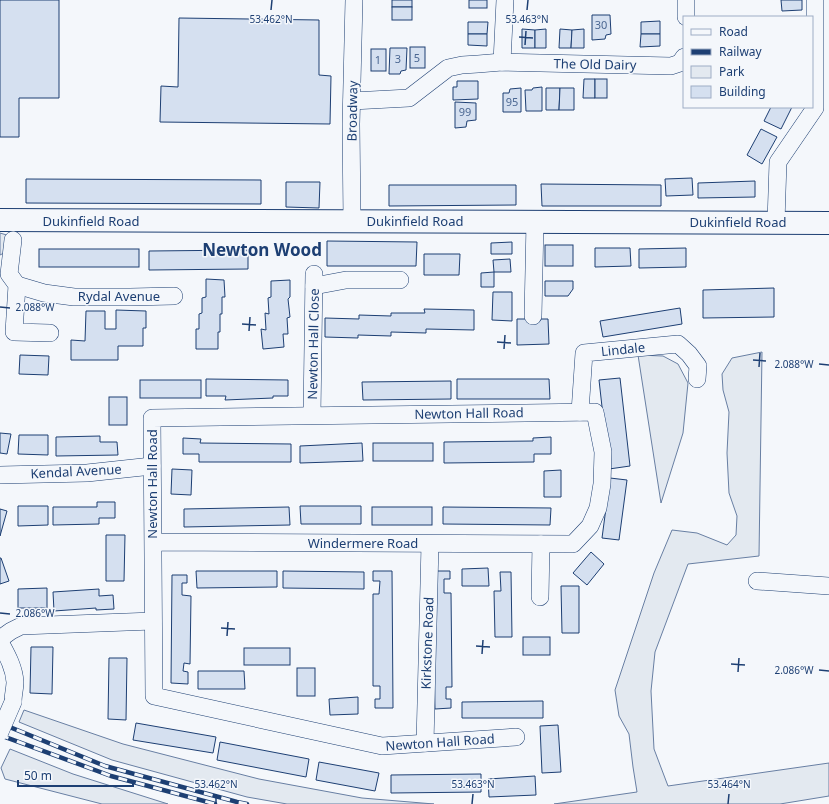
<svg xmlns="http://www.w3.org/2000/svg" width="829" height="804" font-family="'Noto Sans',sans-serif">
<rect width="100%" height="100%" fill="#f4f7fb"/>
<!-- green -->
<g fill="#e3e9f0" stroke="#687fa3">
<path d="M0 233 10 236 6 252 0 255Z"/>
<path d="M762 352 759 556 688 564 655 652 651 691 654 749 668 786 829 763V796L780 804H554L637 792 633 767 629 734 619 716 615 690 654 573 672 530 697 533 727 545 736 535 737 516 729 493 727 453 729 412 723 390 722 374 732 358Z"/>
<path d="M638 355 663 356 678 364 688 383 683 433 661 503Z"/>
<path d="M24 710 123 744 259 779 362 798 434 804H287L247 797 112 760 19 722Z"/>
<path d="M10 749 73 774 168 804H102L5 779 1 768Z"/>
</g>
<!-- building -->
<g fill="#d5e0f0" stroke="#1d3f73">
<path d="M0 0H59V98H19V137H0Z"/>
<rect x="392" y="0" width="20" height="7"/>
<rect x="469" y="0" width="18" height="8"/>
<path d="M781 0H802V10L782 11Z"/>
<rect x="392" y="7" width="20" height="13"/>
<path d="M592 15H610L611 34 606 35 605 39 592 40Z"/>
<path d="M179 18 319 20V75L331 76 330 124 160 122 161 86 178 87Z"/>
<path d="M660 21V34H641V22Z"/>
<path d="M468 22H488L487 34H468Z"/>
<path d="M522 29 535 30V48H522Z"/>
<path d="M546 29V48H535V30Z"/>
<path d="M560 29 572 30 571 48H559Z"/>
<path d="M584 29V48H571L572 30Z"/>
<path d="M468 34H487V46L468 45Z"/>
<path d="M641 34H660V46L640 47Z"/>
<rect x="410" y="47" width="15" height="21"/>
<path d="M390 48H407L406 70 401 71 400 74H389Z"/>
<rect x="371" y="49" width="15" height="22"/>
<path d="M584 79H595V98H583Z"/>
<rect x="595" y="79" width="12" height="19"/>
<path d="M457 81H478V99L453 100V87H457Z"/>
<path d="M542 87V111H526L525 90H532L533 88Z"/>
<path d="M521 88V112H503V93H509L510 89Z"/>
<path d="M546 88H560L559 110H546Z"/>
<path d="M560 88H574V110H559Z"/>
<path d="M455 102 476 103V120L467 121 466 127 455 128Z"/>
<path d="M771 107H792L781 129 764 121Z"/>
<path d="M761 129 777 137 762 164 747 155Z"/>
<path d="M692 178 693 195 666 196 665 179Z"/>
<path d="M26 179 261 180V204L26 203Z"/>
<path d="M755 181V197L698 198V183Z"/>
<path d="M286 182H320L319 208 286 207Z"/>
<path d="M541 184 661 185V206H542Z"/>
<path d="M389 185H516V205L389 206Z"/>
<path d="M327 241 417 242 416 266H327Z"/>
<path d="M512 242V254H491V243Z"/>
<rect x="545" y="245" width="28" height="21"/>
<path d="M595 248H630L631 266 595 267Z"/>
<path d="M686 248V267L639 268V249Z"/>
<rect x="39" y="249" width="100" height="18"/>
<path d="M248 250V269L149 270V251Z"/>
<path d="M424 254H460L459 275H424Z"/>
<path d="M510 259 511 272H494L493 260Z"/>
<path d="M494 272V287H481V273Z"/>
<path d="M206 279 224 280 225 297H222V314H220V332H218V349H196V329H199V314L202 313V298L206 297Z"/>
<path d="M290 280V297L288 299 290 317 287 318 288 334H283L284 347 263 349 261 329 266 330 265 313 269 314 268 298 271 297V281Z"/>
<path d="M545 281H573V289L568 296H545Z"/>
<path d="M774 288V317L703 318V290Z"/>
<path d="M493 292H512V321L492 320Z"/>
<path d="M680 308 682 324 603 337 600 321Z"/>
<path d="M424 309 474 310V330L426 329V333L391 332V336L358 335V338L325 337V318L359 319V315L391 316V313H425Z"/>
<path d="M116 310 146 311V328H143V346H118V360H71V340L85 341 86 311H105V329H116Z"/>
<path d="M517 319H548L549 344 517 345Z"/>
<path d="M20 355 49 356 48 375 19 374Z"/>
<path d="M620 378 630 466 609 469 599 380Z"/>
<path d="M206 379 288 380V396H273V398L225 400 226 396H206Z"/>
<path d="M457 379H549L550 399H457Z"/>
<rect x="140" y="380" width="61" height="18"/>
<path d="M451 381V399L363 400 362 382Z"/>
<rect x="109" y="397" width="18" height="28"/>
<path d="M0 433 11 434 7 454 0 453Z"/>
<path d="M19 435H48V455L18 454Z"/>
<path d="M100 436V442H117L118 455 56 456V437Z"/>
<path d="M551 437V454H534V462L444 463V442L533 441V438Z"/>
<path d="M183 438 201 439 200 443 291 444V462H199V454H183Z"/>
<path d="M362 443 363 461 300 463V446Z"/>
<rect x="373" y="443" width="60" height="18"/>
<path d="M172 469 192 470 191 495 171 494Z"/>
<path d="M561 470V497H544V471Z"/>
<path d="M610 478 627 480 619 540 602 538Z"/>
<path d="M97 502H115V518H99V524L53 525V507H97Z"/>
<path d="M18 506H48V525L18 526Z"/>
<path d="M300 506H361V524H301Z"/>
<path d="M289 507 290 525 184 527V509Z"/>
<rect x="372" y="507" width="60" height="18"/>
<path d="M443 507 551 508 550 525 443 524Z"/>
<path d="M0 509 7 511 0 536Z"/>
<path d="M106 535H125L124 581H106Z"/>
<path d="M591 552 604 564 587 585 573 573Z"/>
<path d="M0 558H1L9 581 0 584Z"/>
<path d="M488 568 489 586H462V569Z"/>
<path d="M196 571H277V587L197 588Z"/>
<path d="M283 571 364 572V589L283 588Z"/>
<path d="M373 571H392L393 708H375V699H380V686H373V594H379L380 581H373Z"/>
<path d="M432 571H450V579H444V593H451L452 687H446V699H451V708L435 709Z"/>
<path d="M500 572H511L512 637H495L494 591H501Z"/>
<path d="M172 575H187V583H182V595L191 596 190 664 184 663 183 671 188 672V684L171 683Z"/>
<path d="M561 586H579V633H562Z"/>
<path d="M47 588V608H18V589Z"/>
<path d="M99 589V596L113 595 114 609 96 610V608L54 611 53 592Z"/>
<rect x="523" y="637" width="27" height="18"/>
<path d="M31 647H53L52 694 30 693Z"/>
<rect x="244" y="648" width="46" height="17"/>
<path d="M109 658H127L126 720 108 719Z"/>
<rect x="297" y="668" width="18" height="28"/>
<path d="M198 671H244L245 689H198Z"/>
<path d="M358 697V714L330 715 329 699Z"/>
<path d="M543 701V718H462V702Z"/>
<path d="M136 723 216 737 213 753 133 740Z"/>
<path d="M558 725 561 772 542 773 540 726Z"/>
<path d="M220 742 309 759 306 777 217 760Z"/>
<path d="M319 762 379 773 375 791 316 780Z"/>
<path d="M481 774V792L391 793V775Z"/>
<path d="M535 776 536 795 489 797 488 779Z"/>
</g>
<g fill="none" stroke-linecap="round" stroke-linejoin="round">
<!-- minor casing -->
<g stroke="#1d3f73" stroke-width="18">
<g id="minor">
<path d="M686 0V17"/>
<path d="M502 62 505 0"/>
<path d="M352 101 409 98 448 68 462 65 478 64 502 62 671 66 680 63 684 57"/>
<path d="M352 221 351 124 354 0"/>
<path d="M776 222 778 162 815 108V0"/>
<path d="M13 240 9 274 17 285 14 332 50 333"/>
<path d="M17 285 44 293 74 297H130L174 296"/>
<path d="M314 286 346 280H400"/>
<path d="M533 316 535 222"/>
<path d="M580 412 584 353 678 344 689 354 698 366 697 379"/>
<path d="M312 415 314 274"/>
<path d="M0 475 87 473 152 466"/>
<path d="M153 542 573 544 590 526 598 508 602 484 603 452 595 412 152 418 154 696 382 746 516 737"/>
<path d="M757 581 829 586"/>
<path d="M540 597 541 544"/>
<path d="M0 639 11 631 21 626 153 621"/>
<path d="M0 642C7 655 14 667 15 682 15 688 13 695 13 702"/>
<path d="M425 743 430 544"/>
</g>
</g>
<!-- major casing -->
<g stroke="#1d3f73" stroke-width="24">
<path id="major" d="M0 220 829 223"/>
</g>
<!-- minor -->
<use href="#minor" stroke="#f4f7fb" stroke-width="17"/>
<!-- major -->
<use href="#major" stroke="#f4f7fb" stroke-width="22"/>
<!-- rail casing -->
<g stroke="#1d3f73" stroke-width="4.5">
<g id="rail">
<path d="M0 723 105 766 237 802 247 804"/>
<path d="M0 735 111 776 215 804"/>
</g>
</g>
<!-- rail -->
<use href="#rail" stroke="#f4f7fb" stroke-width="3" stroke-dasharray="9" stroke-linecap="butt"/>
<!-- minor-bridge casing -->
<g stroke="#1d3f73" stroke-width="18" stroke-linecap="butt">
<path id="minor-bridge" d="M0 732 13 702"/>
</g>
<!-- minor-bridge -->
<use href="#minor-bridge" stroke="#f4f7fb" stroke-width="17"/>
</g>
<!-- ticks -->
<path fill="none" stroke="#1d3f73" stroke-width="1.5" d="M271 10 272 0M527 10 528 0M519 37 533 38M525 45 526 31M0 307 10 308M242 324 256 325M249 331 250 317M497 342 511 343M504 349 505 335M753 360 766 361M819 364 829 365M759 367 760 353M0 613 10 614M221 628 235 629M227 636 228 622M476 646 490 647M482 654 483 640M731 664 745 665M819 670 829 671M738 672 739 658M216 804V794M472 804 473 794M728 804 729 794"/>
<g text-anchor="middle" stroke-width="3" stroke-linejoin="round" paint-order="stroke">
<!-- number labels -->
<g font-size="11" fill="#4b6792">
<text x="601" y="29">30</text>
<text x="417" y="62">5</text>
<text x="398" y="63">3</text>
<text x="378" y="64">1</text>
<text x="512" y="106">95</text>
<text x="465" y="116">99</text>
</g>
<!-- street labels -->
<g font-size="13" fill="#1d3f73" stroke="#f4f7fb">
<text transform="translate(595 64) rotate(1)" y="5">The Old Dairy</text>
<text transform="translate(352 111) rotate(-89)" y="5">Broadway</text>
<text x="91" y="226">Dukinfield Road</text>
<text x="415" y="226">Dukinfield Road</text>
<text x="738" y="227">Dukinfield Road</text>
<text x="119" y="301">Rydal Avenue</text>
<text transform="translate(313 344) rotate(-89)" y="5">Newton Hall Close</text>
<text transform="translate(623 349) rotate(-6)" y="5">Lindale</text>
<text transform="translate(469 413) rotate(-1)" y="5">Newton Hall Road</text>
<text transform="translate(76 471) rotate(-3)" y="5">Kendal Avenue</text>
<text transform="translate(152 484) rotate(-90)" y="5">Newton Hall Road</text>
<text x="363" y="548">Windermere Road</text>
<text transform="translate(427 643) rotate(-88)" y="5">Kirkstone Road</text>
<text transform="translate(440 742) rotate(-4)" y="5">Newton Hall Road</text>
</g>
<!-- district labels -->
<g font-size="17" font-weight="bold" fill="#1d3f73" stroke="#f4f7fb">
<text x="262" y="256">Newton Wood</text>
</g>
</g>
<g font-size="10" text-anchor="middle" fill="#1d3f73" stroke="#f4f7fb" stroke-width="3" stroke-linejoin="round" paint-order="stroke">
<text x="271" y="23">53.462°N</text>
<text x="527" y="23">53.463°N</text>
<text x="35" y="311">2.088°W</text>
<text x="794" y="368">2.088°W</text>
<text x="35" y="617">2.086°W</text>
<text x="794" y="674">2.086°W</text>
<text x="216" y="788">53.462°N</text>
<text x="473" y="788">53.463°N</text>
<text x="729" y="788">53.464°N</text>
</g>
<!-- legend -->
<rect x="683" y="16" width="130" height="92" fill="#f4f7fb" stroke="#9eadc5"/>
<rect x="691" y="29" width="20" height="6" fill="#f4f7fb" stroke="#9eadc5"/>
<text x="719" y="36" font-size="12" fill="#1d3f73">Road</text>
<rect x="691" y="49" width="20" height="6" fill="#1d3f73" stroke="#9eadc5"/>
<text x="719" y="56" font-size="12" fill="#1d3f73">Railway</text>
<rect x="691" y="66" width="20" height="12" fill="#e3e9f0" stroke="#9eadc5"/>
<text x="719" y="76" font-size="12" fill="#1d3f73">Park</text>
<rect x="691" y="86" width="20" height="12" fill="#d5e0f0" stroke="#9eadc5"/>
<text x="719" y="96" font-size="12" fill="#1d3f73">Building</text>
<!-- scale -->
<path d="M18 780v6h115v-6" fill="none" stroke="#1d3f73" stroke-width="2"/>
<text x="24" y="780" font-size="12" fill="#1d3f73" stroke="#f4f7fb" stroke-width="3" paint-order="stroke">50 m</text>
</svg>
